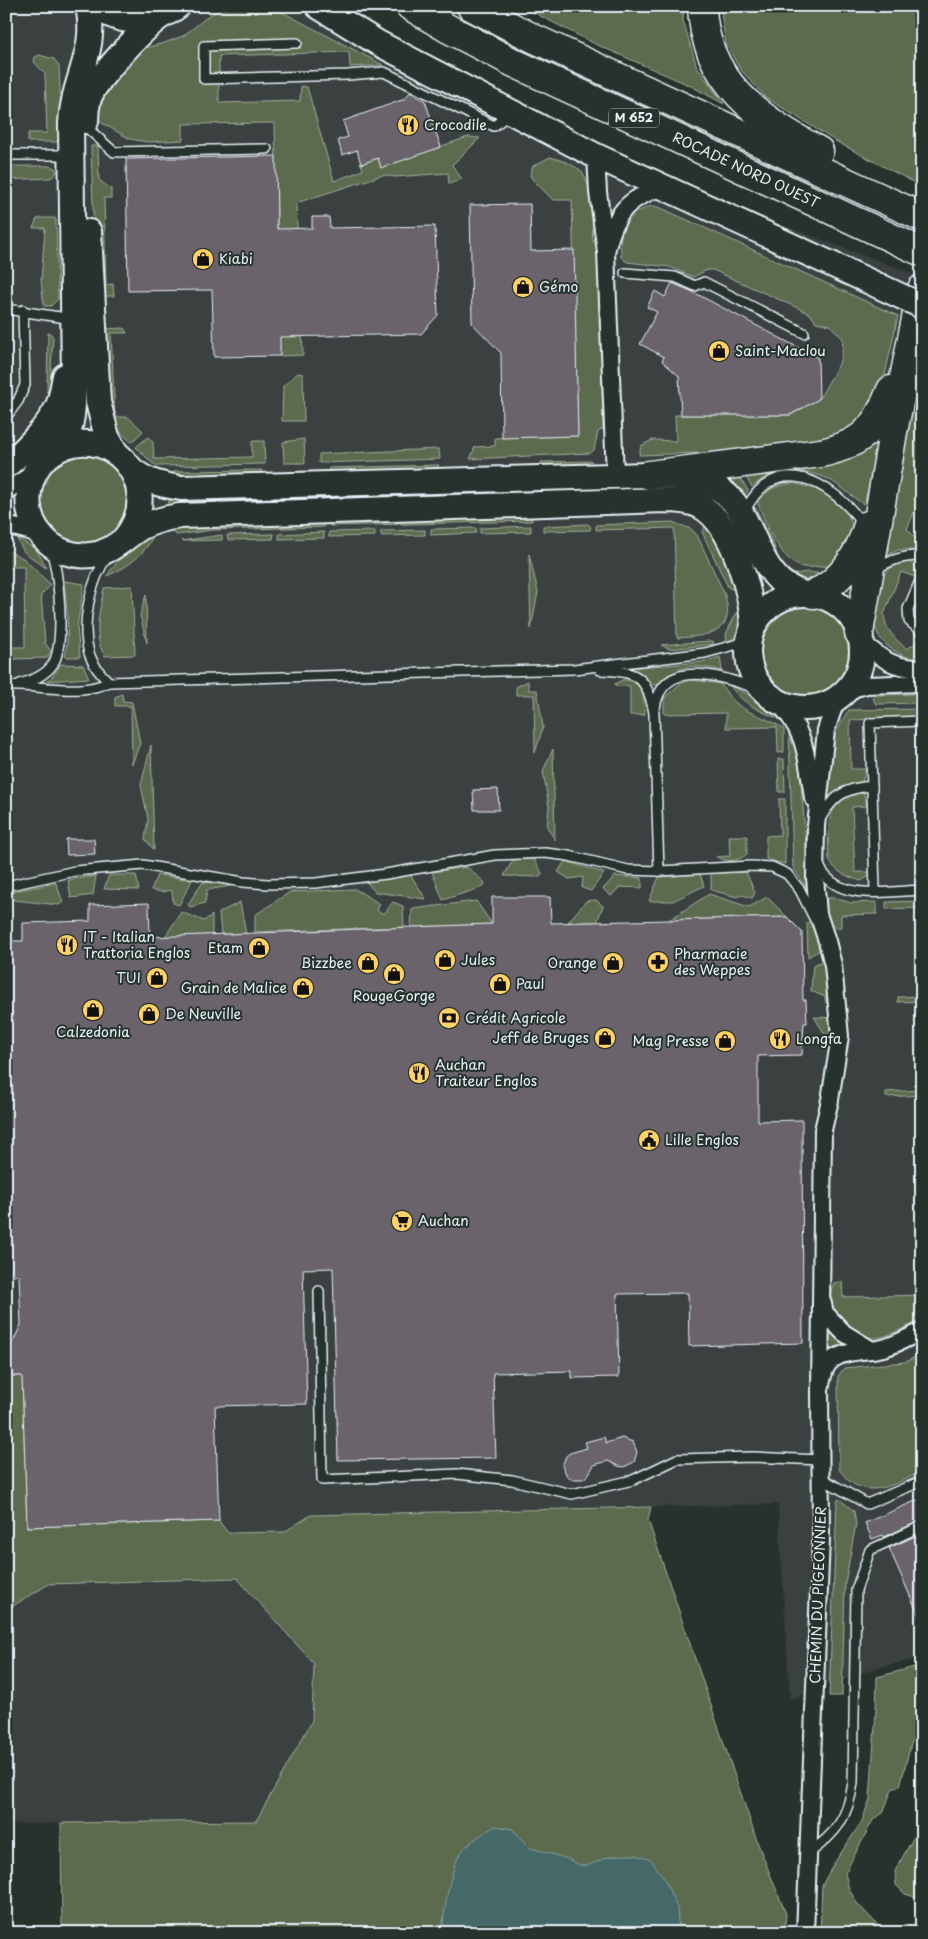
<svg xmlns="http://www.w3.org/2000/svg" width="928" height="1939" font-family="'Playpen Sans',sans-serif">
<rect width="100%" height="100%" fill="#26332d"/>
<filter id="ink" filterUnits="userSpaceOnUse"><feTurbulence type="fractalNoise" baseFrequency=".02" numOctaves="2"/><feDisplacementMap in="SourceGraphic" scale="10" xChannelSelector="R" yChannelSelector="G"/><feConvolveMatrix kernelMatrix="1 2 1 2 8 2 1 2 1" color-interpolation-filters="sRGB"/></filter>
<g filter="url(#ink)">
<!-- built -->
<path fill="#3a4140" d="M6 6H312L596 156 922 277V1658L879 1667 790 1699 778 1504 311 1515 284 1532 228 1533 104 1582 237 1578 314 1664 312 1721 256 1821 6 1824Z"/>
<!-- green -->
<g fill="#5c6b4d" stroke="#a2aea2">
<path d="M232 6H265L286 14 383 65 350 67 349 52 219 56V103L300 101 301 86 307 87 334 181 363 170 361 164 378 158 381 167 468 137 480 138 452 165 462 179 449 184 448 173 395 177 383 175 296 203 303 355 280 356 275 123 183 124V140L148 142 130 139 97 120 98 90 134 51 164 43 183 36 211 14Z"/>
<path d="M521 6H684L683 20 697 67 724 104 689 85 595 44Z"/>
<path d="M720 6H922V166L917 184 837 142 765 97 740 69 726 45Z"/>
<path d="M39 55 54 59 59 66 62 137 60 141 56 142H28V133H47L45 74 34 62 35 57Z"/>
<path d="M91 146H98L99 180 111 189V198H104L106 285 113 284 114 296H101L96 291Z"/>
<path d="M550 157C561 160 578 165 584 175 593 189 592 225 593 242H599L603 429 598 432 594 450 590 453 470 459 475 447 495 446V438L578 436 572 200H553L533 180 530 175 533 166Z"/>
<path d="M6 166H49L55 168 57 171 55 175 50 178 6 180Z"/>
<path d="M653 206 661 208 898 316 879 402 844 439 726 452 639 455 641 446 652 440 676 441 675 415H791L819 399 839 364 842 353 843 339 830 325 816 322 810 314 800 309 713 270H707L693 277 670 267 627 262 621 257C621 249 619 239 622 232 627 219 639 208 653 206Z"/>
<path d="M40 218H54L56 219 58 299 51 306H44L41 281 45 228H33L37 219Z"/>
<path d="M124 328 127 333H111L115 417H128L143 431 132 442C124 436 116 429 112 419 105 396 106 354 104 329Z"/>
<path d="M48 333H50L53 337 50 385 47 393Z"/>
<path d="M922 356V494L907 529 922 544V550H898L884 557 881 556Z"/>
<path d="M298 373 303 374 304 421H282L283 386Z"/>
<path d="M887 413 865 501 863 504C851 496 840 485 828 479 810 471 785 466 767 476 762 479 757 483 752 487L742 471 836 457Z"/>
<path d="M148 437 153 442 154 459 252 457V441H264L265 464 158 466 152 463 136 447Z"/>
<path d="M304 439 305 463H284L283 442Z"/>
<path d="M439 449 440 459 319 463V454Z"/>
<circle cx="84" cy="499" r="45"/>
<path d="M592 461 579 467 541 468V462Z"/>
<path d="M439 465 436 469 329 474V468Z"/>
<path d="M262 470 259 475 209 477 170 475 175 471Z"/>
<path d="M737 471 748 491 741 499 713 478Z"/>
<path d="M791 483C809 487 834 492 845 509 850 515 851 524 853 532L835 568C824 563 814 569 803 567 781 563 766 523 758 504V499L773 488Z"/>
<path d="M685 485 726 504 766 575 757 581 720 508 542 495V488Z"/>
<path d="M529 488 530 495 330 500 329 494Z"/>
<path d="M324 494V499L168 505 170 496Z"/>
<path d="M755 507C762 521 781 551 777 565L753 511Z"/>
<path d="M531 514 532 521 330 526V520Z"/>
<path d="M323 520 324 527 213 530 176 535 170 527Z"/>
<path d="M672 522 691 529 697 535 724 593C738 633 708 636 677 638L674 528 596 530V525Z"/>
<path d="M588 524 591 527 590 530 543 531V526Z"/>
<path d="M531 526V532L480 533V528Z"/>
<path d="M705 526 708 527 720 546 737 587 733 589 729 588 727 585 702 532Z"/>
<path d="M476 528V533L431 535V529Z"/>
<path d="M156 530C146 554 130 566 107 576 119 557 137 542 156 530Z"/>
<path d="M425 530V535L381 536V531Z"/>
<path d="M375 531V536L329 537V532Z"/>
<path d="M324 532V538L279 539V534Z"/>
<path d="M274 534 273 539 228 540 227 535Z"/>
<path d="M222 535V540L181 541Z"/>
<path d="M17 539C32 545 41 552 46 568L24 552Z"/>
<path d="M6 550 23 558 49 583 50 586 41 595 45 643 51 651 47 658 11 659V647H25L24 567H9L6 561Z"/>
<path d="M529 554 538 592 531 629Z"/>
<path d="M909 562 915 565 917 572 915 577 901 572 884 614C885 630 895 639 907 649L918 641 922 642 921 660C898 657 874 643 874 617 874 611 876 604 877 598 881 576 884 566 909 562Z"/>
<path d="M806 572 828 574 822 578 802 584 786 576Z"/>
<path d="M64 581 84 584 77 627 80 657H65C70 631 67 607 64 581Z"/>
<path d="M132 586 135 655 105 656C92 637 100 609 104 588Z"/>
<path d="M146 595 147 643 140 615Z"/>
<path d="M742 602C743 620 744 633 727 642L726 634Z"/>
<circle cx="805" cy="651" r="44"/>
<path d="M709 641H713L714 644 670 649 661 645Z"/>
<path d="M720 657 722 671C688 663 683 664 655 686L640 672 628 668 702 662Z"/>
<path d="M61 664 83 665 89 678 47 681 53 676Z"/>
<path d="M622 680C644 679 644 699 645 715H630V686H616L615 684Z"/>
<path d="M693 680 721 684C739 716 758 711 784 729V752L778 753 777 727 726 728V713L664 714V698L681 683Z"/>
<path d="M528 681 529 690H537L543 727 535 753 534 695H516V687Z"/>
<path d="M730 686C746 692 774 709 785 721 763 713 745 706 730 686Z"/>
<path d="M122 694 123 701 132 702 140 743 132 764 131 706H115V697Z"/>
<path d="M922 694V703L876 704 873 699 876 695Z"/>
<path d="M922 709V717L850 720 851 769H866L862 782 840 788 828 798 832 734C841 729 842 718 849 710Z"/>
<path d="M789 732H792L800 772 810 892 793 868Z"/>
<path d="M151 745 154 850 145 839 148 819 141 785Z"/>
<path d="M553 749 555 840 547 827 549 807 543 771Z"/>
<path d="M778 759H784L785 792H779Z"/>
<path d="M859 793 864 794 867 806 852 807 855 872H871V875L861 881C847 876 835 873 829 859 828 829 823 803 859 793Z"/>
<path d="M779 799H785V864L766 859V836L780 835Z"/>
<path d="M729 836H747V854C737 862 728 862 716 857L730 856Z"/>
<path d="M534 859 542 873 540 877 504 876 513 860Z"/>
<path d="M565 861 604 873 591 891 582 888 583 877 569 879 558 872Z"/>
<path d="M467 867 485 883 483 887 443 900 432 872Z"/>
<path d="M746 872 755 893 752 898 742 895 737 897 711 890V873Z"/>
<path d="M410 874 426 899 375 892 364 879Z"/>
<path d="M700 874 704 886 673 901H649L659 877Z"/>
<path d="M109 875H136L139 890 104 889Z"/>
<path d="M157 875 192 880 179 905 173 903 172 890 161 892 151 890Z"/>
<path d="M96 876 93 895 71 898 68 880Z"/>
<path d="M615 876 642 878V888L620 887 611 896 603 889Z"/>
<path d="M203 882 237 885 207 890 205 903 190 907 188 904Z"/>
<path d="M56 883 63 902 59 905 14 900 10 897 14 891Z"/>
<path d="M355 889 380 904 377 910 384 914 393 902 403 906 404 927 255 932V915L290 892Z"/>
<path d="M709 894 749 907 767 897 787 917 669 920Z"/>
<path d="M825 898H835L851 903 877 902V914L841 915V928H836L825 915 822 900Z"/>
<path d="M596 900 603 906 597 922H568L586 901Z"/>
<path d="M476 901 492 924 411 927 412 909Z"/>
<path d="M922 901V908L886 909V902Z"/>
<path d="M240 902 246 934H221L219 913Z"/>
<path d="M181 912 204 921 212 915V935L165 937Z"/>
<path d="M814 921 825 947 808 957 807 923Z"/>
<path d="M828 959 835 1004 826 1003 825 997 811 991 813 965Z"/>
<path d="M922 996V1001L898 1002V997Z"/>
<path d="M814 1017 837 1018 828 1068 827 1065 832 1045Z"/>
<path d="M922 1090V1095L886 1097V1092Z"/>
<path d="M839 1282H842L843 1297 922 1295V1320C907 1326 890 1337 874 1338 849 1338 821 1306 834 1283Z"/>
<path d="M829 1326 853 1343 825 1357 821 1331Z"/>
<path d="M922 1354V1472C892 1485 862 1504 839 1469L838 1376 844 1368 905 1362Z"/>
<path d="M9 1376H22L27 1527 219 1521 228 1533 284 1532 311 1515 651 1507 648 1520 758 1844 786 1914 784 1933H62L61 1823 256 1821 312 1721 314 1664 237 1578 49 1584 6 1610V1378Z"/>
<path d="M839 1499 854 1511 856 1524 845 1583 842 1696H829L837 1501Z"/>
<path d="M922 1665V1715L911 1744 900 1786 892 1789 883 1813 873 1820 845 1873 849 1889 857 1903 885 1933H820L822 1885 835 1862 862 1821 870 1799 876 1711 877 1677Z"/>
<path d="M922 1822V1897L918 1898 905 1894 896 1885 895 1871Z"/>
</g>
<!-- water -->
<path fill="#456968" stroke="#869fa2" d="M495 1826 513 1829 528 1847 568 1859 580 1865 587 1866 608 1857 621 1855H636L651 1860 664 1878 677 1908 679 1933H442C444 1913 450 1864 463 1850 471 1840 485 1833 495 1826Z"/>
<!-- building -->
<g fill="#6a636c" stroke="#e8f1f8">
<path d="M410 92 425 101 441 147 381 168 378 158 361 164 357 150 342 155 338 140 348 137 343 121 405 99Z"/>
<path d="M276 156 277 229 312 228V217H329L330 228 435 226 438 315 421 334 280 337V356L214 357 212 290 128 291 126 159Z"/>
<path d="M530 204 531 251 574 250 578 436 502 438 501 353 472 323 470 205Z"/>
<path d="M672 283 691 291 818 358 819 399 790 415H681L679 376 662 361 664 357 640 344 657 312 647 307 655 291 665 297Z"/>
<path d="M498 789 499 810H474L473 790Z"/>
<path d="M66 839H94L95 854 67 855Z"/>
<path d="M492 897H550L551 923 787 917 802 932 803 1000H806L807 1023H804L802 1055 758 1056V1121L802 1120 803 1343 689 1346 688 1293 617 1294 619 1377 572 1378V1371L493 1373 496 1458 338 1460 333 1268 303 1269 307 1404 215 1406 219 1521 27 1527 22 1376H9V1350L21 1325 19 1275H6V941H23V923L90 921V905L149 903 150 937 492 924Z"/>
<path d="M604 1437 606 1443 622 1438 633 1442 637 1452 634 1462 624 1467 618 1466 608 1461 594 1465 588 1475 583 1479H572L567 1476 562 1466 566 1456 570 1453 587 1448 585 1442Z"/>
<path d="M922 1498V1520L884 1537 883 1535 872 1539 865 1523Z"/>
<path d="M922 1533V1623L889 1548Z"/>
</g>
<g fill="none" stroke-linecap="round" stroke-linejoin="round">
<!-- lane casing -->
<g stroke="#e8f1f8" stroke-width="12">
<g id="lane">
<path d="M297 43 204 46V79L348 75 384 72 494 126 509 114"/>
<path d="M86 127 114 152 267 149"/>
<path d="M6 155H71"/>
<path d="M625 273 675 277 695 286 704 282 804 333"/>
<path d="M6 309 73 319"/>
<path d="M6 417 18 401 25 385 23 310"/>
<path d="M744 513C775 448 832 482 864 525"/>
<path d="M108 556C90 580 81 624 89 653 93 665 100 674 109 682"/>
<path d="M876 569C891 560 904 555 922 556"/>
<path d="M922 576 908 609 909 621 922 632"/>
<path d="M600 670C637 671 647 676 654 713L659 871"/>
<path d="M20 684C32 680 45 676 53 664 65 645 60 570 50 549"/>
<path d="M6 686C38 684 80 697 109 682L574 669 705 653 738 644 750 636"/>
<path d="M655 708C663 652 731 680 764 691"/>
<path d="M820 819C834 795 845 788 872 786"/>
<path d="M819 865C834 903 889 891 922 890"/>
<path d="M6 886 75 871 143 865 243 882 268 884 316 883 386 874 495 855 545 853 569 856 628 870 659 871 751 866 772 867 787 874 800 890 815 920"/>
<path d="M875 891 870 723 922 721"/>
<path d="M319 1291 322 1480 457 1474 512 1480 572 1494 633 1480 677 1459 753 1457 821 1460"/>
<path d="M821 1478 867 1504 922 1481"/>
<path d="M809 1853C837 1833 848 1817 853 1783L856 1590 870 1550 922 1526"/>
</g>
</g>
<!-- street casing -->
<g stroke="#e8f1f8" stroke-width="20">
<g id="street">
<path d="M596 156 598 192 606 252C615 214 625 199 663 187"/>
<path d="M606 252 615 476"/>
<path d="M6 491 28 477 36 469"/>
<path d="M6 525 40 534"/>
<path d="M862 642C882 659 894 669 922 668"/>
<path d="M847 690 867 685 922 683"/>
<path d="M774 699C806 728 807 757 813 798"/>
<path d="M822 1300 825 1313 844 1333 872 1350"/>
<path d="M820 1390 823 1130 830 1100 840 1036 833 965 827 941 818 914 815 877 816 826 826 730 837 698"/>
<path d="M805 1933 821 1538 820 1390C822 1381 823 1367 831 1361 843 1350 867 1352 883 1348 896 1345 909 1337 922 1331"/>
</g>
</g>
<!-- secondary casing -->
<g stroke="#e8f1f8" stroke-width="28">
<g id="secondary">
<path d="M88 6C98 52 73 78 71 123L74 384C73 398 74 415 69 429 62 444 47 454 38 467 24 489 25 518 43 537 55 551 73 557 91 555 111 553 124 538 140 528 153 521 166 518 180 516L665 500C678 500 691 501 702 507 733 525 752 594 753 628"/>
<path d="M95 6C121 25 152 26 178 6"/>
<path d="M318 6 378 43 596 156 879 286"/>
<path d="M86 121C86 113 87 105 89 98 98 76 142 30 161 16"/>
<path d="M89 232 98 402 107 437 116 453"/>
<path d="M49 455C105 414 169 484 125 538"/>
<path d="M6 466C22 453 52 423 59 403 62 395 63 385 65 376"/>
<path d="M131 469C147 482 161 485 181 488L649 475C671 476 694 477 713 486 751 503 751 554 780 581 787 587 795 590 803 594"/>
<circle cx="805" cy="651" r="57"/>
</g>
</g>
<!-- highway casing -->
<g stroke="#e8f1f8" stroke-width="31">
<g id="highway">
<path d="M410 6 447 28 514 63 922 252"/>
<path d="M471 6 533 38 922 217"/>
<path d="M702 6C704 81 759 119 819 151"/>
<path d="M649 475 821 453C863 444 876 428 891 390"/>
<path d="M813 594C841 583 860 553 868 525"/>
<path d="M859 633 893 432 922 289"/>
</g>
</g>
<!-- lane -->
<use href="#lane" stroke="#26332d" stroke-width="9"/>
<!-- street -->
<use href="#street" stroke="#26332d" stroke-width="16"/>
<!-- secondary -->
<use href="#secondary" stroke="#26332d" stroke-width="24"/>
<!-- highway -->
<use href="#highway" stroke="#26332d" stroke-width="28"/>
<!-- secondary-bridge casing -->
<g stroke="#e8f1f8" stroke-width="28" stroke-linecap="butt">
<path id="secondary-bridge" d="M879 286 922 306"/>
</g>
<!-- secondary-bridge -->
<use href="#secondary-bridge" stroke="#26332d" stroke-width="24"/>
</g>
</g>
<!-- icons -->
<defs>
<g id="restaurant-disc" transform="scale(1.125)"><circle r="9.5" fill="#ffd166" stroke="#26332d"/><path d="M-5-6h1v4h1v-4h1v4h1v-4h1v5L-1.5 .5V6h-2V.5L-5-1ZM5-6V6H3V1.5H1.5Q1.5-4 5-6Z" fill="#111"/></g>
<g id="shop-disc" transform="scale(1.125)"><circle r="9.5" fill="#ffd166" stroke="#26332d"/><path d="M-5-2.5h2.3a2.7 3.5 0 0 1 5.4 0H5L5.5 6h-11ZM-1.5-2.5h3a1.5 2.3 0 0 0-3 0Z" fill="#111"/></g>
<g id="pharmacy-disc" transform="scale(1.125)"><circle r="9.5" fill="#ffd166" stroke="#26332d"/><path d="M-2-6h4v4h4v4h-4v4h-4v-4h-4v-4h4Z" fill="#111"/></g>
<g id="bank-disc" transform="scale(1.125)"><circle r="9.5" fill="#ffd166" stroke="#26332d"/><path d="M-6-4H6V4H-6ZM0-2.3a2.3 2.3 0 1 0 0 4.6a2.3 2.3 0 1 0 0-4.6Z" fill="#111"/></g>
<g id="civic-disc" transform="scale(1.125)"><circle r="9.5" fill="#ffd166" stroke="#26332d"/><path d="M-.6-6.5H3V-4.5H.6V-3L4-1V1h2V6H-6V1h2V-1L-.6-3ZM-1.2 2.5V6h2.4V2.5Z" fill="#111"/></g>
<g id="supermarket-disc" transform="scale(1.125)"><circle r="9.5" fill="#ffd166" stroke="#26332d"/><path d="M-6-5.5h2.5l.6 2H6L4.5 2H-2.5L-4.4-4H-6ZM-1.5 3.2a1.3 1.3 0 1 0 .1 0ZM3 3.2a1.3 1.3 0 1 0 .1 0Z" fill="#111"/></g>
</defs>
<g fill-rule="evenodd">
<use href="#restaurant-disc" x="408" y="125"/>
<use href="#shop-disc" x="203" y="259"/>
<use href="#shop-disc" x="523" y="287"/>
<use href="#shop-disc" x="719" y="351"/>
<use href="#restaurant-disc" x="67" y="945"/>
<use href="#shop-disc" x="259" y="948"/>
<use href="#shop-disc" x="445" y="960"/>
<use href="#pharmacy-disc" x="658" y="962"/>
<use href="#shop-disc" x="368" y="963"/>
<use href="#shop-disc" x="613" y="963"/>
<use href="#shop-disc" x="394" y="974"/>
<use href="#shop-disc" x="157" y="978"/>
<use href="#shop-disc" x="500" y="984"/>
<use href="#shop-disc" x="303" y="988"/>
<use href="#shop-disc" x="93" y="1010"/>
<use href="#shop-disc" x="149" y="1014"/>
<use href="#bank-disc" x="449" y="1018"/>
<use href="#shop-disc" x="605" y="1038"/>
<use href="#restaurant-disc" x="780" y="1039"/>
<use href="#shop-disc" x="725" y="1041"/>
<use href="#restaurant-disc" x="419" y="1073"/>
<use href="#civic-disc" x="649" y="1140"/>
<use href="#supermarket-disc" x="402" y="1221"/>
</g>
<g text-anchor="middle" stroke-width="4" stroke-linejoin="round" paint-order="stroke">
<!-- shield labels -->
<rect fill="#26332d" stroke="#aeb8bb" stroke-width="1" x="609" y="108.5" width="50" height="19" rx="4"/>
<g font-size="12" font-weight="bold" fill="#e8f1f8">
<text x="634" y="122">M 652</text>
</g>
<!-- poi labels -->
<g font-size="14" fill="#e8f1f8" stroke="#26332d" text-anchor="start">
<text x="424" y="130">Crocodile</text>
<text x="219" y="264">Kiabi</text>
<text x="539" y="292">Gémo</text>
<text x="735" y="356">Saint-Maclou</text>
<text x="83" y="942">IT - Italian<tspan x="83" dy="16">Trattoria Englos</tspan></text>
<text x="243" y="953" text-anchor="end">Etam</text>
<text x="674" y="959">Pharmacie<tspan x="674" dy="16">des Weppes</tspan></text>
<text x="461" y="965">Jules</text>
<text x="352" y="968" text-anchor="end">Bizzbee</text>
<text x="597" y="968" text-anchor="end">Orange</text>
<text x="141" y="983" text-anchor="end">TUI</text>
<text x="516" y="989">Paul</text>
<text x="287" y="993" text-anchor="end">Grain de Malice</text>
<text x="394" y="1001" text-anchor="middle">RougeGorge</text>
<text x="165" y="1019">De Neuville</text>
<text x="465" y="1023">Crédit Agricole</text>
<text x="93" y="1037" text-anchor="middle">Calzedonia</text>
<text x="589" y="1043" text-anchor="end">Jeff de Bruges</text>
<text x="796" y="1044">Longfa</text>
<text x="709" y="1046" text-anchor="end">Mag Presse</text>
<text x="435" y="1070">Auchan<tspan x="435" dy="16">Traiteur Englos</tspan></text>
<text x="665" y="1145">Lille Englos</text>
<text x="418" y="1226">Auchan</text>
</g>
<!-- street labels -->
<g font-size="14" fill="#e8f1f8" stroke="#26332d">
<text transform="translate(746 170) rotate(25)" y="5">ROCADE NORD OUEST</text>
<text transform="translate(818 1595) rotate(-88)" y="5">CHEMIN DU PIGEONNIER</text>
</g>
</g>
<!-- margin -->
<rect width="928" height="1939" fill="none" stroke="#26332d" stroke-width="25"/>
<rect x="12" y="12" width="903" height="1914" fill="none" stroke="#e8f1f8" stroke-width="2" filter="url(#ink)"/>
</svg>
